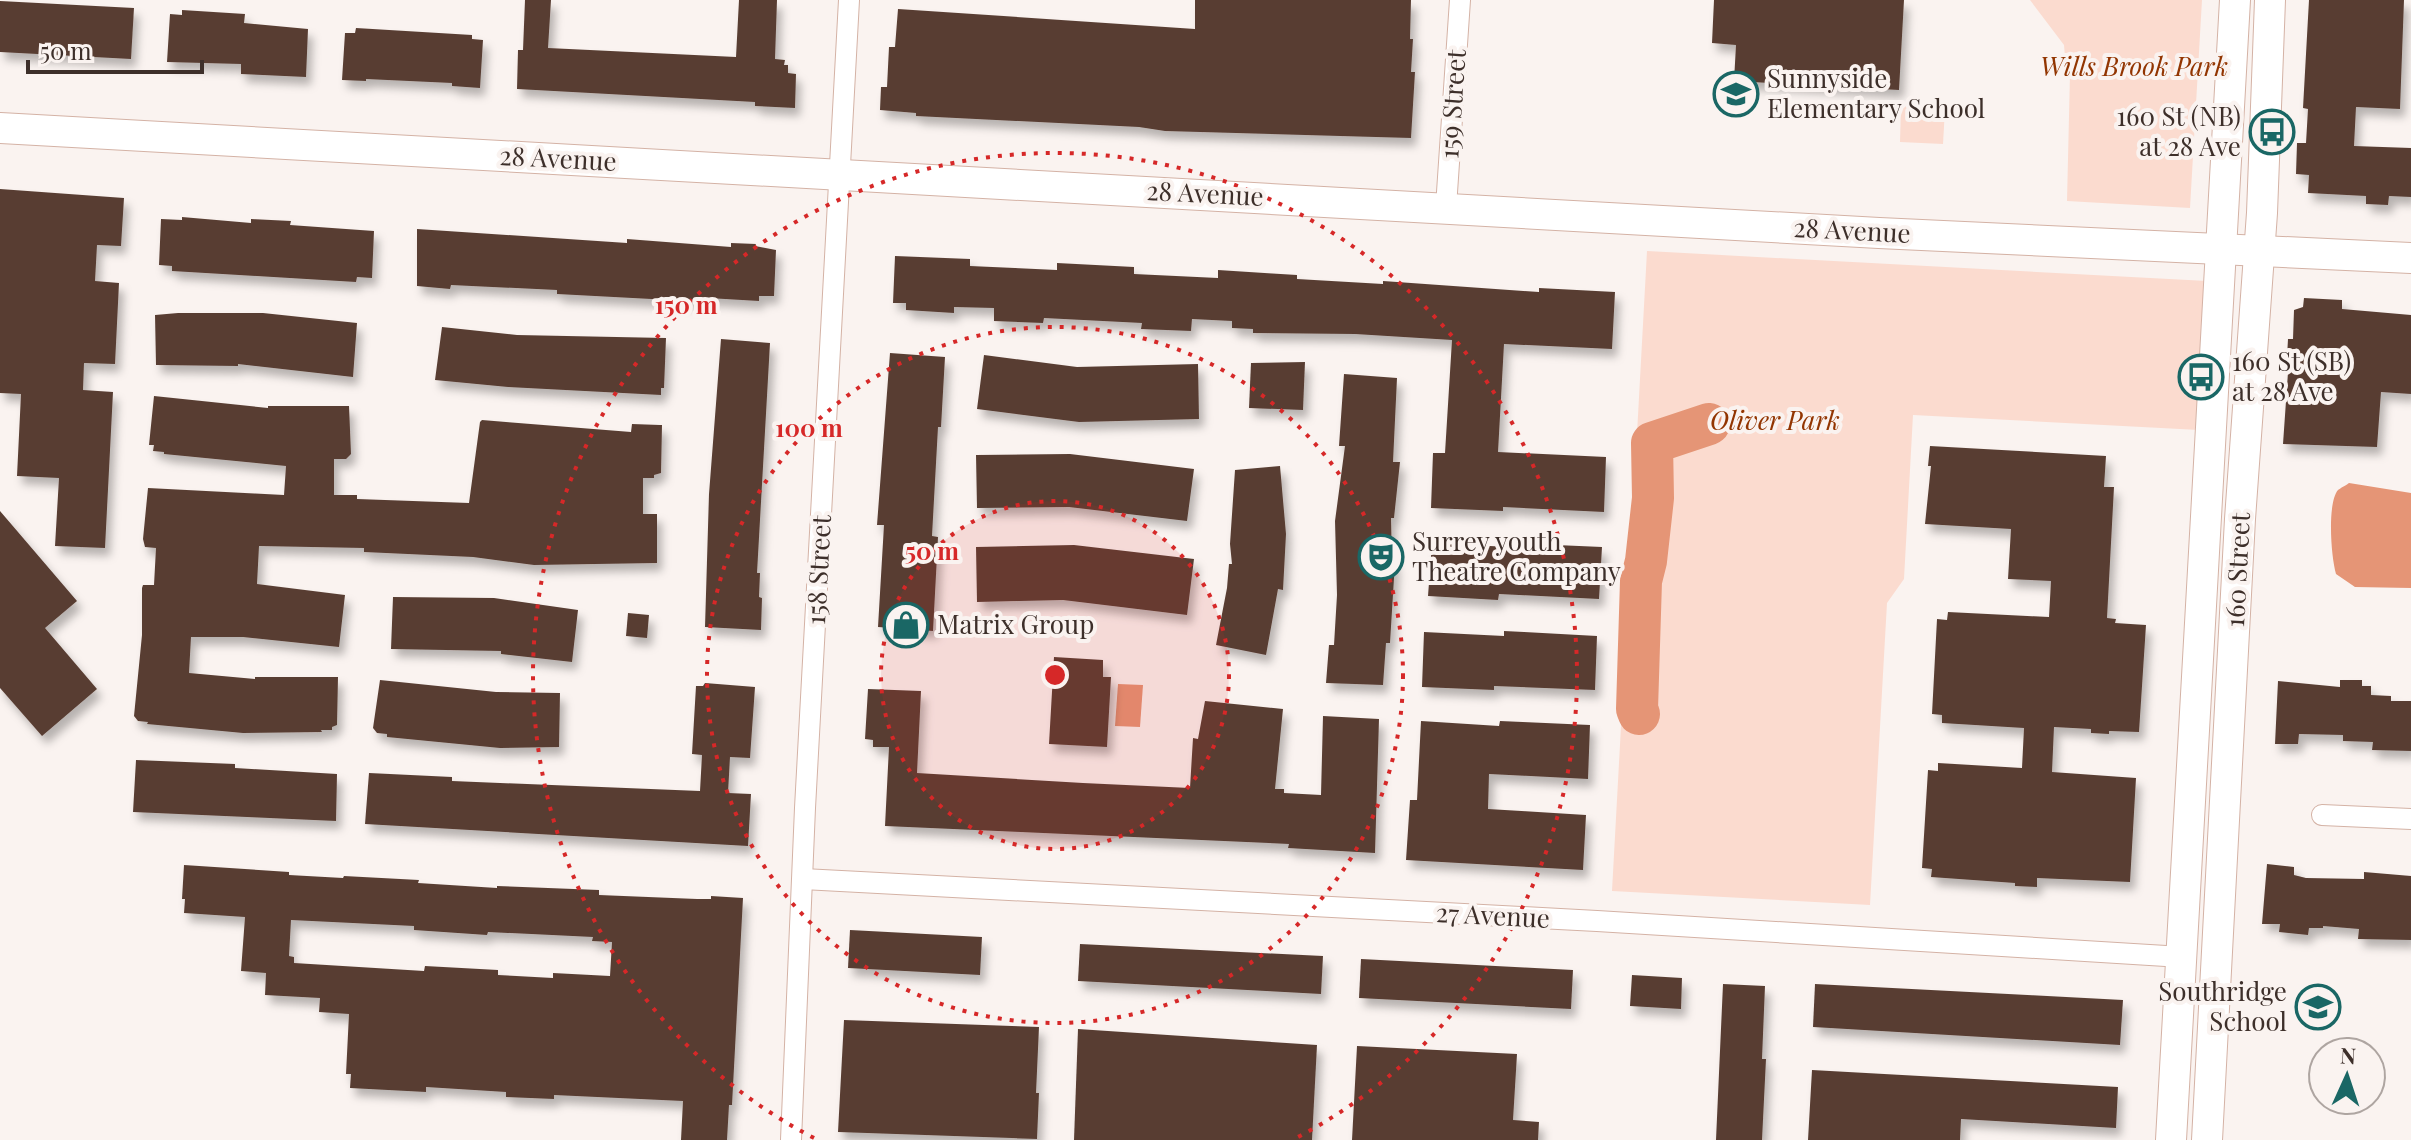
<svg xmlns="http://www.w3.org/2000/svg" width="2411" height="1140" font-family="'Playfair Display',serif">
<defs>
<filter id="shadow"><feDropShadow dx="5" dy="8" stdDeviation="4" flood-color="#0004"/></filter>
</defs>
<rect width="100%" height="100%" fill="#faf3f0"/>
<!-- green -->
<g fill="#fbdbcf">
<path d="M2030 0H2202L2190 208 2067 201 2070 74 2066 70 2064 45Z"/>
<path d="M1901 106 1945 109 1943 144 1900 142Z"/>
<path d="M1647 251 2207 281 2199 430 1913 415 1904 579 1887 603 1870 905 1612 891Z"/>
</g>
<!-- water -->
<g fill="#e59576">
<path d="M2349 483 2411 493V588L2355 587 2336 574C2331 557 2327 503 2338 490 2339 489 2348 484 2349 483Z"/>
<path d="M1118 684 1143 685 1140 727 1115 726Z"/>
</g>
<g fill="none" stroke-linecap="round" stroke-linejoin="round">
<!-- river -->
<path stroke="#e59576" stroke-width="42" d="M1639 714 1637 709 1641 581 1646 561 1653 498 1652 443 1709 424"/>
</g>
<!-- building -->
<g fill="#593e33" fill-rule="evenodd" filter="url(#shadow)">
<path d="M525 0H551L548 48 736 57 739 0H777L775 59 785 60 784 65H788V73L796 74 795 108 755 106V102L517 89 518 50H523Z"/>
<path d="M1195 0H1411L1410 39H1413L1411 72H1415L1411 138 1165 131 1139 127 916 116V113L880 110 881 87H887L889 47H895L898 9 1195 29Z"/>
<path d="M1714 0H1904L1899 90 1734 81 1736 45 1712 43Z"/>
<path d="M2309 0H2404L2400 109 2356 107 2354 146 2411 148V197L2389 196 2388 205 2366 204V196L2308 193 2309 175 2296 174 2297 143H2306L2308 109 2303 108Z"/>
<path d="M0 1 134 8 131 59 0 52Z"/>
<path d="M182 10 245 14 244 23 308 29 306 77 241 74V64L167 62 170 14 182 15Z"/>
<path d="M356 28 472 35V39L483 40 480 88 452 86V83L366 79V81L342 80 345 33H355Z"/>
<path d="M0 189 124 198 121 246 97 245 95 281 119 283 115 364 84 363 83 390 113 392 105 548 55 546 59 478 17 476 21 394 0 393Z"/>
<path d="M182 217 251 223V219L291 221 290 225 374 231 372 278 357 277 356 282 172 271V266L159 265 161 219 182 220Z"/>
<path d="M417 229 627 243V239L731 247V243L756 244 755 246 776 250 774 296H759V301L708 298V302L557 294V290L451 285 450 289 417 286Z"/>
<path d="M895 256 970 259V266L1057 270V263L1134 267V274L1218 278V270L1297 275V279L1383 284V281L1539 292V288L1615 292 1612 349 1504 344 1498 452 1606 457 1604 512 1503 507V511L1431 508 1433 453H1445L1452 340 1355 334 1253 333V329L1232 328V321L1192 319 1191 331 1141 329 1142 323 1044 318 1043 323 994 321V308L954 307V313L906 310V303H893Z"/>
<path d="M2304 298 2342 300V309L2411 315V394L2381 392 2377 447 2283 444 2289 358 2287 357 2288 339H2293L2294 310 2303 307Z"/>
<path d="M178 313H263L357 323 353 377 238 364V366L156 365 155 315Z"/>
<path d="M442 327 517 335 666 338 664 388H661V395L508 387 435 380Z"/>
<path d="M721 339 770 343 757 573H760L759 597 762 598 761 630 705 627 709 494Z"/>
<path d="M890 353 945 357 941 427H938L932 536 938 537 933 631 878 627 884 525H877Z"/>
<path d="M984 355 1077 367 1198 364 1199 419 1079 422 977 409Z"/>
<path d="M1305 362 1303 410 1249 408 1251 363Z"/>
<path d="M1344 374 1397 378 1393 462H1400L1394 518H1391L1392 562H1395L1390 643H1386L1383 685 1326 683 1329 645H1334L1337 595 1335 521 1345 446H1339Z"/>
<path d="M154 396 268 408V406H349L351 454 346 459H334V495H357V499L469 503 480 422 482 420 631 432 632 424 660 425H662L661 473 654 475V478H643V514H657V563L534 565 473 557 364 552V548L259 546 257 584 345 595 339 647 243 637H191L189 673 255 679V677H338L337 725 332 727V730H321L322 732 243 733 147 724 148 722 138 721 134 716 142 635V588L143 585H154L156 548 145 547 143 539 148 488 284 495 286 466 164 454V452L153 451 154 445H149Z"/>
<path d="M1930 446 2106 456 2104 487H2114L2107 618 2116 619 2115 623 2146 625 2139 732 2109 731V734L2091 733V729L2054 727 2052 772 2136 778 2130 882 2037 878V887L2015 886V883L1931 877 1932 869 1922 868 1928 770 1938 771V763L2022 768 2024 728 1942 723V715L1932 714 1937 619 1947 620 1948 612 2049 617 2051 581 2008 579 2011 529 1925 524 1931 466H1928Z"/>
<path d="M1070 454 1194 469 1187 521 1069 507 977 508 976 455Z"/>
<path d="M1280 466 1286 534 1283 590 1278 589 1266 655 1216 645 1227 588 1229 564H1232L1230 544 1235 470Z"/>
<path d="M0 511 77 601 45 628 97 689 42 736 0 688Z"/>
<path d="M1432 543 1509 547 1510 543 1602 547 1599 599 1499 594 1498 600 1428 596Z"/>
<path d="M1074 545 1194 559 1187 615 1063 600 977 602 976 547Z"/>
<path d="M393 597 494 598 578 610 572 662 501 654V651L391 649Z"/>
<path d="M628 613 649 615 647 638 626 636Z"/>
<path d="M1504 631 1597 636 1595 690 1494 686V690L1422 687 1424 632 1504 636Z"/>
<path d="M1054 657 1103 660V677H1111L1107 747 1049 744Z"/>
<path d="M380 680 496 692 560 693 559 747 500 748 387 737V734L377 733 373 728Z"/>
<path d="M2340 680H2362V686H2371V695L2391 696V701H2411V751L2372 750 2373 742 2343 741V735L2299 734 2298 744H2275L2278 681 2340 687Z"/>
<path d="M705 683 755 687 750 758 730 757 728 793 751 794 748 846 365 824 369 773 452 777V781L700 791 702 755 692 754 696 686H703Z"/>
<path d="M868 689 921 691 917 773 1083 783 1190 788 1193 738 1198 739 1205 701 1283 709 1275 789H1284V793L1321 795 1323 716 1379 719 1375 853 1288 848 1289 844 885 826 889 747H873V740L865 739Z"/>
<path d="M1421 721 1499 726 1500 721 1590 725 1588 779 1489 774 1488 809 1586 815 1583 870 1406 860 1410 800H1417Z"/>
<path d="M136 760 235 764V768L337 774 336 821 133 812Z"/>
<path d="M2267 864 2294 867V875L2306 878 2364 879V872L2411 876V940L2358 939 2359 929 2323 926V928H2309L2308 935 2279 932 2280 924H2262Z"/>
<path d="M184 865 289 872V875L343 878 344 876 419 880 418 883 497 888V886L599 890V895L697 899H711V896L743 898 732 1105H729L727 1140H681L683 1101 554 1095V1099L506 1097V1092L426 1087V1092L350 1088 351 1074H346L349 1014 319 1012 320 998 265 995 266 973 241 971 245 917 184 913 185 899H182ZM291 920 414 926V930L487 935 488 932 593 937 592 941 612 942 610 976 553 973V978L498 975V970L425 966 424 971 294 963V957L289 956Z"/>
<path d="M850 930 982 937 980 975 848 968Z"/>
<path d="M1080 944 1323 956 1321 994 1078 981Z"/>
<path d="M1361 959 1573 970 1571 1009 1359 998Z"/>
<path d="M1632 975 1682 978 1681 1009 1630 1006Z"/>
<path d="M1723 984 1765 986 1762 1059H1766L1762 1140H1716Z"/>
<path d="M1815 984 2123 1000 2120 1045 1813 1027Z"/>
<path d="M844 1020 1039 1027 1036 1093H1039L1037 1139 838 1132Z"/>
<path d="M1078 1029 1317 1045 1312 1140H1074Z"/>
<path d="M1357 1046 1517 1054 1513 1120 1539 1122 1538 1140H1352Z"/>
<path d="M1812 1070 2118 1087 2116 1128 1961 1119 1960 1140H1808Z"/>
</g>
<g fill="none" stroke-linecap="round" stroke-linejoin="round">
<!-- street casing -->
<g stroke="#d4b2a5" stroke-width="22">
<g id="street">
<path d="M1446 207 1460 0"/>
<path d="M2322 815 2411 819"/>
<path d="M803 879 1597 921 2182 957"/>
<path d="M791 1140 805 808 849 0"/>
</g>
</g>
<!-- secondary casing -->
<g stroke="#d4b2a5" stroke-width="32">
<g id="secondary">
<path d="M0 128 1879 233 2411 258"/>
<path d="M2171 1140 2235 0"/>
<path d="M2207 1140 2240 519 2262 213 2270 0"/>
</g>
</g>
<!-- street -->
<use href="#street" stroke="#fff" stroke-width="20"/>
<!-- secondary -->
<use href="#secondary" stroke="#fff" stroke-width="30"/>
</g>
<!-- distance rings -->
<circle cx="1055" cy="675" r="174" fill="#d62828" fill-opacity=".12"/>
<g fill="none" stroke="#d62828" stroke-width="4" stroke-dasharray="4 8">
<circle cx="1055" cy="675" r="174"/>
<circle cx="1055" cy="675" r="348"/>
<path d="M814 1138A522 522 0 1 1 1296 1138"/>
</g>
<!-- icons -->
<defs>
<g id="school-ring" transform="scale(2.3)"><circle r="9.5" fill="#faf3f0" stroke="#1a6765" stroke-width="1.5"/><path d="M0-5L7-2L0 1L-7-2ZM-4 1L0 2.5L4 1V4Q0 6-4 4Z" fill="#1a6765"/></g>
<g id="bus-ring" transform="scale(2.3)"><circle r="9.5" fill="#faf3f0" stroke="#1a6765" stroke-width="1.5"/><path d="M-5-6H5V4H4V6H2V4H-2V6H-4V4H-5ZM-3.5-4V0h7V-4ZM-3.5 1.2v1.5H-2V1.2ZM2 1.2v1.5H3.5V1.2Z" fill="#1a6765"/></g>
<g id="theatre-ring" transform="scale(2.3)"><circle r="9.5" fill="#faf3f0" stroke="#1a6765" stroke-width="1.5"/><path d="M-5-5.5Q0-4 5-5.5V0Q5 5 0 6Q-5 5-5 0ZM-3.3-2.5H-1v1.5H-3.3ZM1-2.5H3.3v1.5H1ZM-2.8 1Q0 5.5 2.8 1Z" fill="#1a6765"/></g>
<g id="shop-ring" transform="scale(2.3)"><circle r="9.5" fill="#faf3f0" stroke="#1a6765" stroke-width="1.5"/><path d="M-5-2.5h2.3a2.7 3.5 0 0 1 5.4 0H5L5.5 6h-11ZM-1.5-2.5h3a1.5 2.3 0 0 0-3 0Z" fill="#1a6765"/></g>
</defs>
<g fill-rule="evenodd">
<use href="#school-ring" x="1736" y="94"/>
<use href="#bus-ring" x="2272" y="132"/>
<use href="#bus-ring" x="2201" y="377"/>
<use href="#theatre-ring" x="1381" y="557"/>
<use href="#shop-ring" x="906" y="625"/>
<use href="#school-ring" x="2318" y="1007"/>
</g>
<g text-anchor="middle" stroke-width="8" stroke-linejoin="round" paint-order="stroke">
<!-- park labels -->
<g font-size="26" font-style="italic" fill="#923501" stroke="#faf3f0">
<text x="2134" y="76">Wills Brook Park</text>
<text x="1775" y="430">Oliver Park</text>
</g>
<!-- poi labels -->
<g font-size="26" fill="#3d2f2a" stroke="#faf3f0" text-anchor="start">
<text x="1767" y="88">Sunnyside<tspan x="1767" dy="30">Elementary School</tspan></text>
<text x="2241" y="126" text-anchor="end">160 St (NB)<tspan x="2241" dy="30">at 28 Ave</tspan></text>
<text x="2232" y="371">160 St (SB)<tspan x="2232" dy="30">at 28 Ave</tspan></text>
<text x="1412" y="551">Surrey youth<tspan x="1412" dy="30">Theatre Company</tspan></text>
<text x="937" y="634">Matrix Group</text>
<text x="2287" y="1001" text-anchor="end">Southridge<tspan x="2287" dy="30">School</tspan></text>
</g>
<!-- street labels -->
<g font-size="26" fill="#3d2f2a" stroke="#faf3f0">
<text transform="translate(1453 104) rotate(-86)" y="9">159 Street</text>
<text transform="translate(558 159) rotate(3)" y="9">28 Avenue</text>
<text transform="translate(1205 194) rotate(3)" y="9">28 Avenue</text>
<text transform="translate(1852 231) rotate(3)" y="9">28 Avenue</text>
<text transform="translate(819 570) rotate(-87)" y="9">158 Street</text>
<text transform="translate(2238 570) rotate(-87)" y="9">160 Street</text>
<text transform="translate(1493 916) rotate(3)" y="9">27 Avenue</text>
</g>
</g>
<circle cx="1055" cy="675" r="12" fill="#d62828" stroke="#faf3f0" stroke-width="4"/>
<g font-size="24" text-anchor="middle" font-weight="bold" fill="#d62828" stroke="#faf3f0" stroke-width="8" stroke-linejoin="round" paint-order="stroke">
<text x="686" y="314">150 m</text>
<text x="809" y="437">100 m</text>
<text x="932" y="560">50 m</text>
</g>
<!-- north arrow -->
<g transform="translate(2347 1076) rotate(3)"><circle r="38" fill="#faf3f0" stroke="#aea5a1" stroke-width="2"/>
<path d="M0-6L14 30L0 20L-14 30Z" fill="#1a6765"/>
<text y="-12" font-size="22" font-weight="bold" text-anchor="middle" fill="#3d2f2a">N</text>
</g>
<!-- scale -->
<path d="M28 60v12h174v-12" fill="none" stroke="#3d2f2a" stroke-width="4"/>
<text x="40" y="60" font-size="24" fill="#3d2f2a" stroke="#faf3f0" stroke-width="6" paint-order="stroke">50 m</text>
</svg>
